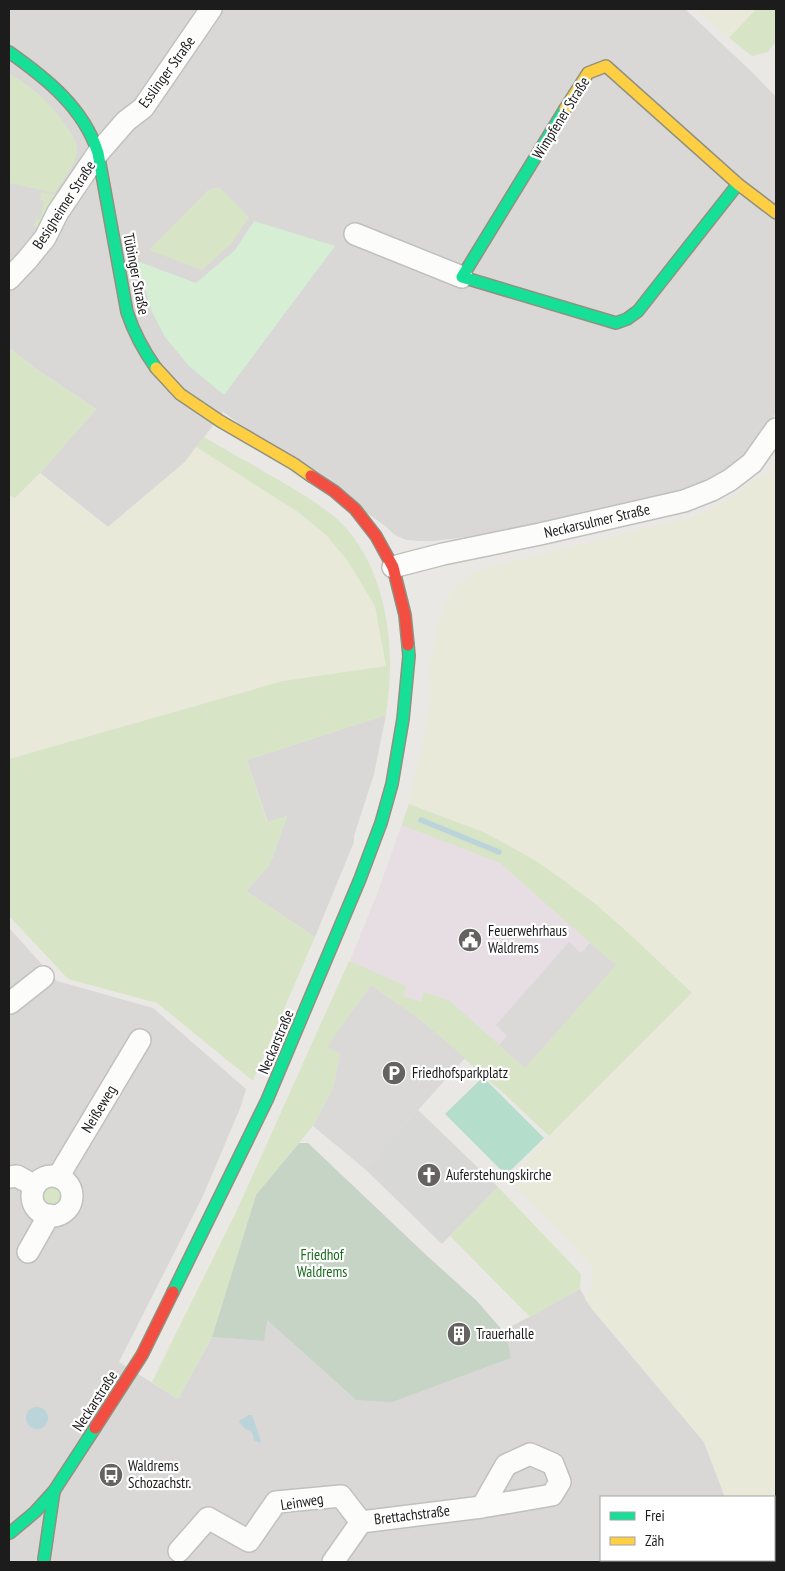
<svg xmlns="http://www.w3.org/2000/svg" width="785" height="1571" font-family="'PT Sans Narrow',sans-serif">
<rect width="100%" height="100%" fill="#eae8e5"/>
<!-- residential -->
<g fill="#d9d8d6">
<path d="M9 9H685L753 73 776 97V413L746 454 728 470 698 488 505 532 434 541H419L406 540 395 535 384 525 223 412 185 462 108 527 40 473 96 409 36 369 9 348Z"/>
<path d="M386 715 374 774 354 836V842L315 937 246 891 270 864 287 816 268 823 247 760Z"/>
<path d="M9 928 57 981 153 1008 246 1089 241 1106 203 1196 119 1362 178 1399 212 1337 263 1341 266 1319 356 1400 511 1358 509 1346 503 1331 580 1289 591 1308 704 1442 725 1497H601V1560H749L750 1562H9Z"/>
</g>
<!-- industrial -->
<path fill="#e7dee3" d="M409 804 633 937 549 1136 508 1097 422 1021 347 968 377 894Z"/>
<!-- religious -->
<path fill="#d8d8d6" d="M418 1110 498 1187 442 1244 365 1169Z"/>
<!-- farmland -->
<g fill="#e9e9d9">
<path d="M696 9H756L729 38Z"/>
<path d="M196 447 298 512 326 535 347 560 375 606 386 666 283 681 9 759V495L15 498 40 473 108 527 185 462Z"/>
<path d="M776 468V1562H750L749 1560H774V1497H725L704 1442 585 1299 593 1283 592 1266 509 1179 549 1136 692 993 633 937 592 901 538 862 444 816 409 804 431 702 430 668 438 623 451 592 476 571 703 514Z"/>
</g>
<!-- grass -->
<g fill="#d7e5c6">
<path d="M756 9H776V41L768 52 752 56 729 38Z"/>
<path d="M10 74C36 89 53 106 69 130 73 137 78 144 77 152 75 166 62 181 55 193L9 183V77Z"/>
<path d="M219 187 249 217 231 244 202 270 149 250 208 190Z"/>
<path d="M41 192 56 195 43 229 34 226 36 218 40 219 44 201 40 200Z"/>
<path d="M9 348 36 369 96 409 40 473 15 498 9 495Z"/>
<path d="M204 437C228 451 253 465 277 479 295 490 314 500 331 514 375 549 390 611 390 665 390 682 388 698 386 715L247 760 267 822 287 816 270 864 246 891 315 937 253 1081 157 1003 68 979 9 916V759L283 681 386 666 375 606 347 560 326 535 298 512 196 447Z"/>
<path d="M409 804 486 833 538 862 592 901 633 937 692 993 549 1136 508 1097 422 1021 371 985 328 1047 340 1054 333 1088 313 1126 256 1195 212 1337 178 1399 152 1382 237 1210 349 961 406 986 403 996 421 1002 424 992 450 1001 525 1068 615 965 500 863 402 825Z"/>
<circle cx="51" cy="1196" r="13"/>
<path d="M498 1187 581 1274 580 1289 530 1317 450 1236Z"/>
</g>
<!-- cemetery -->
<path fill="#c5d4c5" d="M299 1143H308L424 1253 477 1301 503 1331 509 1346 511 1358 392 1402 356 1400 267 1320 264 1341 212 1337 256 1195Z"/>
<!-- park -->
<path fill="#d5eed4" d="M254 221 335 246 224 395 189 366 165 337 152 312 137 261 196 283 235 250Z"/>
<!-- pitch -->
<path fill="#b4ddcb" d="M483 1077 544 1138 506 1175 445 1114Z"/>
<!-- parking -->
<g fill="#dad9d8">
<path d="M569 942 581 953 590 943 616 965 525 1068 499 1045 507 1036 496 1025Z"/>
<path d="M371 985 422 1021 465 1058 365 1169 313 1126 333 1088 340 1054 327 1047Z"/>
<path d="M548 1470 541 1490 507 1491 521 1471Z"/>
</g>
<!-- water -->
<g fill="#bbd4da">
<circle cx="37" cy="1418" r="11"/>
<path d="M249 1415H252L261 1441 260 1443 253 1440 254 1438 251 1431 245 1429 239 1422 240 1420Z"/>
</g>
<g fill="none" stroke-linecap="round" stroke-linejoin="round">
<!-- stream -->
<path stroke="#bbd4da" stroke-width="5.5" d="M421 820 499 852"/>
<!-- street casing -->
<g stroke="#c1c0bf" stroke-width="24">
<g id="street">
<path d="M355 234 462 277"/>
<path d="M9 279 27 260 45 238 58 212 98 153 126 121 143 108 211 9"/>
<path d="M393 567 443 554 540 534 684 501 712 490 730 480 752 463 776 429"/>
<path d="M10 1003 43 977"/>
<circle cx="52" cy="1196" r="20"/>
<path d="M9 1177 17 1176 35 1186"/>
<path d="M58 1177 140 1040"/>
<path d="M28 1252 49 1215"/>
<path d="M179 1551 208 1518 249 1541 276 1502 341 1496 361 1522"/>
<path d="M333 1562 361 1522 482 1507 552 1495 560 1482 553 1464 530 1454 506 1465 482 1507"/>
</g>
</g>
<!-- fast casing -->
<g stroke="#90917f" stroke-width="14">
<g id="fast">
<path d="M9 52C46 78 84 108 98 153L127 312C134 333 143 350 156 368"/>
<path d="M565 109 462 277 616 323 627 319 638 311 738 184"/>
<path d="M173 1292 267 1100 360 879 381 823 392 784 403 719 409 656 408 645"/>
<path d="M10 1533 35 1512 54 1491 95 1428"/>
<path d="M44 1559 54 1491"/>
</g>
</g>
<!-- slow casing -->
<g stroke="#90917f" stroke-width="14">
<g id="slow">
<path d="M565 109 588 73 606 66 738 184 776 213"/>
<path d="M156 368 180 394 220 421 294 464 311 476"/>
</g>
</g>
<!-- jam casing -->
<g stroke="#90917f" stroke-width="14">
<g id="jam">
<path d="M311 476 334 491 355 509 376 536 393 567 405 615 408 645"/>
<path d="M95 1428 142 1355 173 1292"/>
</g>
</g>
<!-- street -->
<use href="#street" stroke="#fcfcfb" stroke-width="21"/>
<!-- fast -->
<use href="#fast" stroke="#16e098" stroke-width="11"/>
<!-- slow -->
<use href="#slow" stroke="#ffcf43" stroke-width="11"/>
<!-- jam -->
<use href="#jam" stroke="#f24e42" stroke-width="11"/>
</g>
<!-- icons -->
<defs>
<g id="civic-disc" transform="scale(1.25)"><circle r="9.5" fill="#646362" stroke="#fff"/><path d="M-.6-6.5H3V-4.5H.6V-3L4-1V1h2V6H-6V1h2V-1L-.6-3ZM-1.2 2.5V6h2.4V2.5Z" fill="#fff"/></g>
<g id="parking-disc" transform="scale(1.25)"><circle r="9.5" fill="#646362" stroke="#fff"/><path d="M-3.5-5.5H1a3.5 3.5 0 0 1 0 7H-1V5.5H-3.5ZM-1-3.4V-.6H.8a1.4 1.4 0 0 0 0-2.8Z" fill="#fff"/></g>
<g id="church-disc" transform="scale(1.25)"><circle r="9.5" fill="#646362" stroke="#fff"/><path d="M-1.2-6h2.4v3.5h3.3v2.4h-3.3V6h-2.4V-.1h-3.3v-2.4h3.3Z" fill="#fff"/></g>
<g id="building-disc" transform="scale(1.25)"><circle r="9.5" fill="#646362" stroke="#fff"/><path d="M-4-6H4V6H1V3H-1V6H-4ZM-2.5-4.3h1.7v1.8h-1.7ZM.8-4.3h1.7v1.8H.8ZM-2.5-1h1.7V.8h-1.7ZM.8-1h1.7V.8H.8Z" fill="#fff"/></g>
<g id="bus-disc" transform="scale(1.25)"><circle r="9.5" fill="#646362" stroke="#fff"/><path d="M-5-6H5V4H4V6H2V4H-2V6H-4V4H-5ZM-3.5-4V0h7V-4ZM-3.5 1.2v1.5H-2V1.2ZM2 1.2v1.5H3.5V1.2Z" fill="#fff"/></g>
</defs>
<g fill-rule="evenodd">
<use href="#civic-disc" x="470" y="940"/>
<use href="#parking-disc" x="394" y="1073"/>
<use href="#church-disc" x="429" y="1175"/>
<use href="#building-disc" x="459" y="1334"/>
<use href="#bus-disc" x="111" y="1475"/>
</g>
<g text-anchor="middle" stroke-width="4.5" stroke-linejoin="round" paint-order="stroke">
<!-- street labels -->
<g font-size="15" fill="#1c1c1c" stroke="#fff">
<text transform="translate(167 72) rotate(-54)" y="5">Esslinger Straße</text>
<text transform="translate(561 118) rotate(-58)" y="5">Wimpfener Straße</text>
<text transform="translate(64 205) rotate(-57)" y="5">Besigheimer Straße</text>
<text transform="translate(136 274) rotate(79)" y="5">Tübinger Straße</text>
<text transform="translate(597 521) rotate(-13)" y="5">Neckarsulmer Straße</text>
<text transform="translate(276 1042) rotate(-67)" y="5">Neckarstraße</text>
<text transform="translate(99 1109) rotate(-59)" y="5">Neißeweg</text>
<text transform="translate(95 1401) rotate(-57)" y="5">Neckarstraße</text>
<text transform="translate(302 1502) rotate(-9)" y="5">Leinweg</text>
<text transform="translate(412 1515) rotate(-7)" y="5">Brettachstraße</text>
</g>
<!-- poi labels -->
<g font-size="15" fill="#1c1c1c" stroke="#fff" text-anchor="start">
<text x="488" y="936">Feuerwehrhaus<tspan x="488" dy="17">Waldrems</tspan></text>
<text x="412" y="1078">Friedhofsparkplatz</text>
<text x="446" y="1180">Auferstehungskirche</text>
<text x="476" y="1339">Trauerhalle</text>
<text x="128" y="1471">Waldrems<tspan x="128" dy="17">Schozachstr.</tspan></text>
</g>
<!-- park labels -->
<g font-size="15" fill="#166e1c" stroke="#fff">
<text x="322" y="1260">Friedhof<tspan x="322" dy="17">Waldrems</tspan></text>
</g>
</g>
<!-- border -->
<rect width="785" height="1571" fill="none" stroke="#1c1c1c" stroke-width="20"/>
<!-- legend -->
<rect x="600" y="1496" width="175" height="65" fill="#ffffff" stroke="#a4a4a4"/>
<rect x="610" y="1512" width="25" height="8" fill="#16e098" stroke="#a4a4a4"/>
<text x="645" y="1521" font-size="15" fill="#1c1c1c">Frei</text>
<rect x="610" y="1537" width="25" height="8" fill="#ffcf43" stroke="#a4a4a4"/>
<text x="645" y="1546" font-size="15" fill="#1c1c1c">Zäh</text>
</svg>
